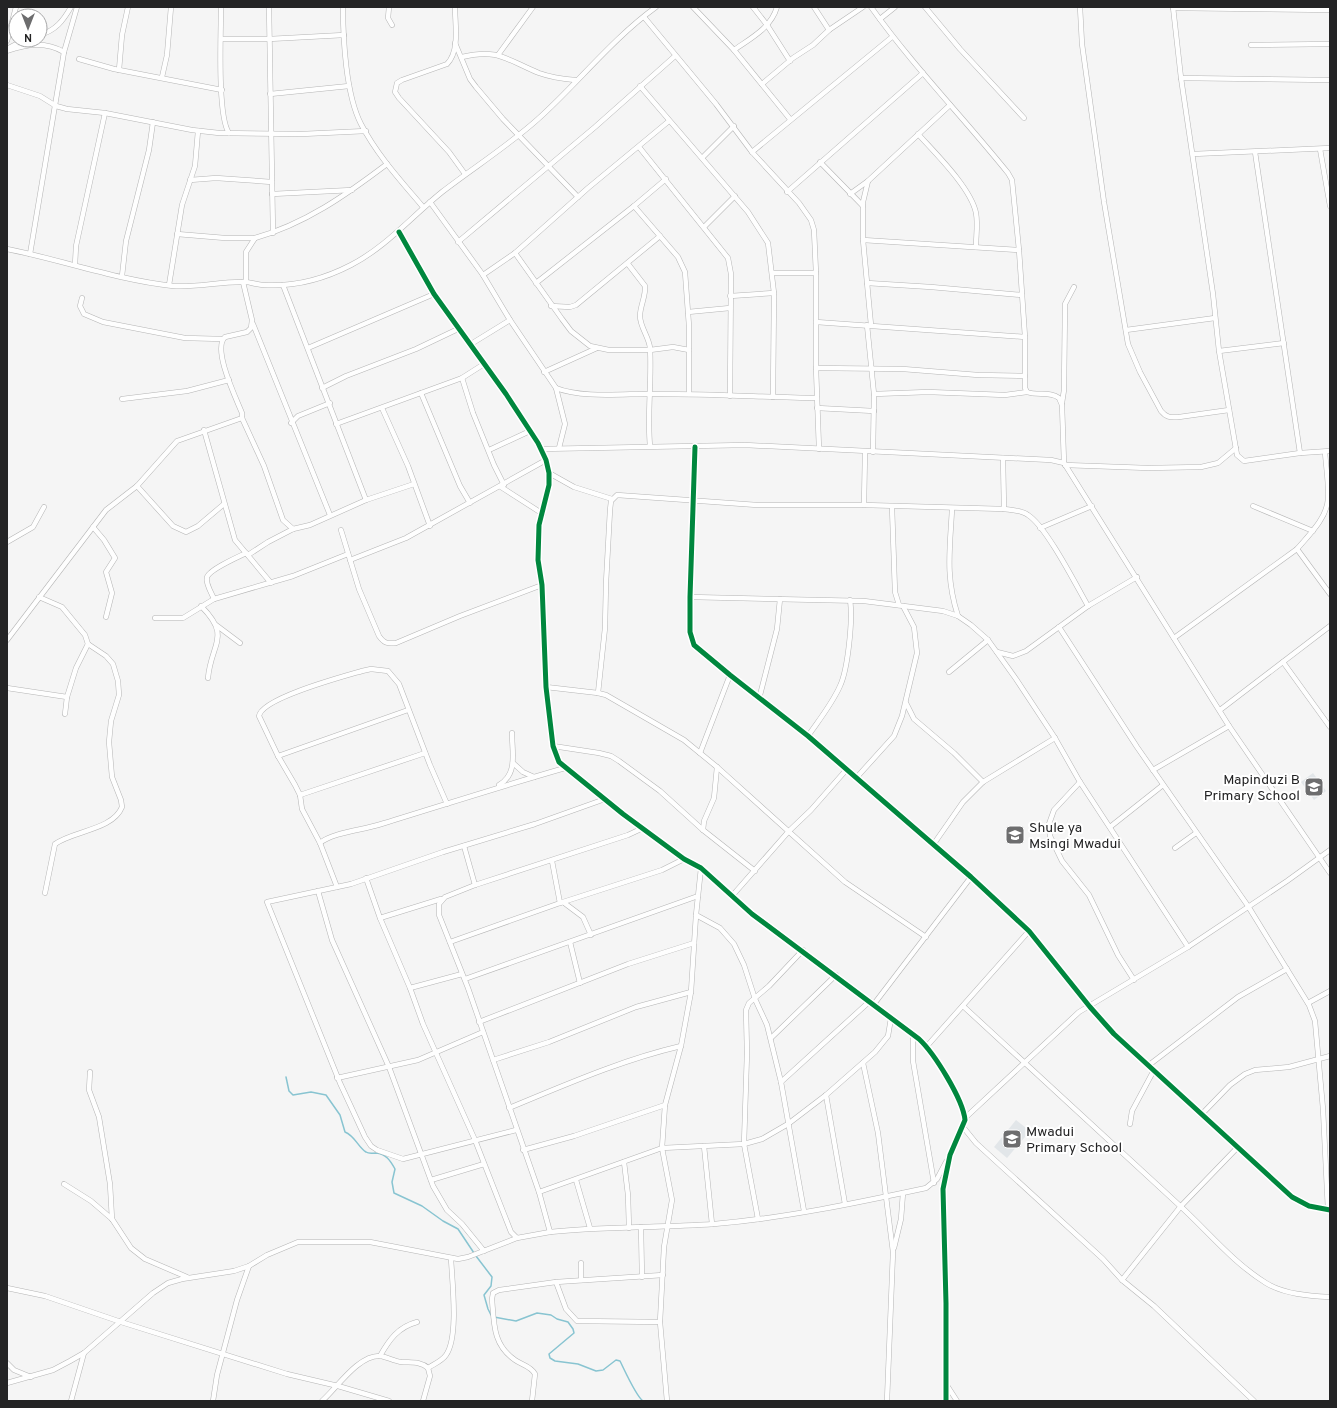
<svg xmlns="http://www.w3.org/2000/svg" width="1337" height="1408" font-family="Overpass,sans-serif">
<rect width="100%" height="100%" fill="#f5f5f5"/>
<!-- built -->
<g fill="#e2e6e9">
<path d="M1313 773 1326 791 1314 800 1301 782Z"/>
<path d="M1016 1120 1030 1131 1007 1158 994 1147Z"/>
</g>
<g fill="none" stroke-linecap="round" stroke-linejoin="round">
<!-- stream -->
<g stroke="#88c4d1" stroke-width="1.5">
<path d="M286 1077 289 1091 293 1095 311 1092 326 1095 340 1115 345 1132C355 1136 358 1147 366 1152 369 1154 372 1153 376 1153 386 1154 390 1160 395 1169L392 1182 394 1193 422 1206 443 1221 458 1229 474 1253"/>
<path d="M476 1256 492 1277 491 1286 484 1295 488 1309 491 1315"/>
<path d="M494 1317 516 1321 537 1313 551 1315 557 1319 568 1322 573 1329 574 1333 549 1354 550 1358 555 1361 578 1364 596 1371 603 1370 616 1360 620 1361C625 1371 636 1396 643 1401"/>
</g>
<!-- minor casing -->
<g stroke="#b5b5b5" stroke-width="5.5">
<g id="minor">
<path d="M221 7C221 32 217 116 229 133"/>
<path d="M269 7 273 233"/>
<path d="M343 7C343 40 346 95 361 124 377 155 401 181 423 207"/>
<path d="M389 7 388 18 392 25"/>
<path d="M455 7C455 25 460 51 447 64L402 80 397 83 395 92 399 98 449 152 465 174"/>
<path d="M693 7 734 50 790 119"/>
<path d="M753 7 767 25 790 61"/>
<path d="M814 7 829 30"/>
<path d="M871 7C913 66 963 117 1008 173L1012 180 1019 250 1025 337V388L1027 392C1037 396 1050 391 1059 398L1062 405 1064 463"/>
<path d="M925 7 960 49 1024 118"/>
<path d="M1080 7 1082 44 1104 202 1128 344 1140 372 1161 411C1166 417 1170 418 1179 417L1229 410"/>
<path d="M1173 7 1181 78 1213 294 1219 351 1237 455 1244 461 1300 453 1330 451"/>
<path d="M1173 8 1330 10"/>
<path d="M644 17 716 104 752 152 799 203 811 220 814 230 816 273V368L819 449"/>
<path d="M880 19 895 7"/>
<path d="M40 35C56 30 63 21 71 7"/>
<path d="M221 39H269L344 35"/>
<path d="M7 41 16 7"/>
<path d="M455 43 470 79 476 87 503 119 578 197"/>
<path d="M1251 45 1330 44"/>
<path d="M7 49 24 40"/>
<path d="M734 50C751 38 771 28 777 7"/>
<path d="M7 51C27 44 45 41 64 52"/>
<path d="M498 55 533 7"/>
<path d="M462 57C498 48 507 60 539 73 550 77 563 79 575 80"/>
<path d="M79 59 114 69 222 90"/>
<path d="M119 70 122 35 128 7"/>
<path d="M162 77 167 55 171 7"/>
<path d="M1181 78 1330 80"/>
<path d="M762 84 793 58 813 45 829 30 863 7"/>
<path d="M7 85 40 96 56 106 67 109 105 113 192 130 219 133 302 134 366 131"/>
<path d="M640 86 748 212 768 243 774 293 773 397"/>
<path d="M270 94 349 86"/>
<path d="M918 134C935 153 971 188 976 213 978 224 976 236 976 247"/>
<path d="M639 147 728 258 731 274 730 396"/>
<path d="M1320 149 1330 206"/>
<path d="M752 152 892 37"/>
<path d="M1255 152 1300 453"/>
<path d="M1193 154 1330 148"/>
<path d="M703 157 734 126"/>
<path d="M820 162 863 206"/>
<path d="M190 180 216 178 272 182"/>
<path d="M787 192 923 73"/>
<path d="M272 194 352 190"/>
<path d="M850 194 868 181"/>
<path d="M430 202 483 275 510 320 556 388C583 399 629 393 659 394 711 394 764 397 817 398"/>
<path d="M634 206 678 257 685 272 689 326V394"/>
<path d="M704 227 735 196"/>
<path d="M399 232 434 294 506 394 538 443 546 460 549 473V485L539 525 538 560 542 585 546 687 553 746 559 762 623 814 684 859 701 868 752 914 919 1039C934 1053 963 1099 965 1120L950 1155 943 1189 946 1303V1401"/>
<path d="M177 234 225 238H255"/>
<path d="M863 240 1019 250"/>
<path d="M458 242 595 127 675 56"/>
<path d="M7 249C62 260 118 280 173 286 197 288 221 281 245 282 251 282 257 285 263 285 293 287 324 279 351 265 386 247 411 217 442 192 473 168 508 146 538 119 578 83 612 39 656 7"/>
<path d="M515 253 562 319 571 331 590 346 609 350H650L673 347 689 350"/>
<path d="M30 254 64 52 77 7"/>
<path d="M628 264 645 286C646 296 640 306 640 316 640 327 649 337 650 348 652 381 647 413 650 446"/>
<path d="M75 265 76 246 105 113"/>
<path d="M772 273H816"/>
<path d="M483 275 515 253 588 188 669 121"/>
<path d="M122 276 126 241 149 150 153 122"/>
<path d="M246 282V252L255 238C305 224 346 195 387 164"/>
<path d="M536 283 634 206 666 179"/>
<path d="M867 283 931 287 1022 295"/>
<path d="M169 285 182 205 195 166 198 131"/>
<path d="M283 285 366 500"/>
<path d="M730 296 774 293"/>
<path d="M82 298 80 306 84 314 103 322 185 338 222 339"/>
<path d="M551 306 570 307 576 305 660 236"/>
<path d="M688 312 730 308"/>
<path d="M816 322 1025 337"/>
<path d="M253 324 330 515"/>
<path d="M867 325 874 394 873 452"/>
<path d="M871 325 863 240V202L868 181 950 105"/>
<path d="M1126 330 1215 318"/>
<path d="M471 344 510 320"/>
<path d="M308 348 434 294"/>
<path d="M1219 351 1284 343"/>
<path d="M816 368 903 369 978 375 1025 376"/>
<path d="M544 372 597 348"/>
<path d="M462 378 473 413 494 465 504 485"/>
<path d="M322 388 346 376 416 349 458 329"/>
<path d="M556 388 565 424 559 448"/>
<path d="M421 393 460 486 470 503"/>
<path d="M874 394 928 392 1005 395 1027 392"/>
<path d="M122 399 187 391 229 380"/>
<path d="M1062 403 1064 390 1065 304 1074 287"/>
<path d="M382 408 408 466 430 526"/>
<path d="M817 408 874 411"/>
<path d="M242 418 264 466 283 520 293 529"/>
<path d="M291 423 298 416 330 403"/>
<path d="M336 424 462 378 484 364"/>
<path d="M204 430 235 540 271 583"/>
<path d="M695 447 690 597V632L694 645 730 675 808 736 971 877 1029 931 1090 1007 1114 1034 1292 1197 1309 1206 1330 1210"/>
<path d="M541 449 745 445 1051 460 1064 463 1229 726 1330 873"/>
<path d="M489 450 530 431"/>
<path d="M1003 458 1004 509"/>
<path d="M1065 465 1148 468 1201 467 1218 463 1236 448"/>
<path d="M549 473 574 487 612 499"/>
<path d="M137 486 173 526 186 532 198 526 224 504"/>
<path d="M501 487 543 514"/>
<path d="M864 505 865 452"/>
<path d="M1253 506 1313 531"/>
<path d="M892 507 895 592 899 605"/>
<path d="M952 509C950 549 945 576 958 616"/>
<path d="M93 527 104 540 115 558 106 572 112 593 106 617"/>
<path d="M1040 528 1092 506"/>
<path d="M341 530 359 589 379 636C384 643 387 644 396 643L460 616 542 585"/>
<path d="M7 542 33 527 44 507"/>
<path d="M1297 549 1330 594"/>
<path d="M248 555 268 542 293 529 310 525 366 500 414 484"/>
<path d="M350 560 406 538 546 460"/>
<path d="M39 597 62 607 85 635 88 644 76 668 67 697 65 714"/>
<path d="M690 597 864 601 943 611 958 616 971 625 988 640 1016 679 1055 738 1080 782 1188 947"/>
<path d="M214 599C212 594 205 583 207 577 210 569 238 557 246 553"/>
<path d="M201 606C232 637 211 643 208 678"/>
<path d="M155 618H183L214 599 293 576 348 554"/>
<path d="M216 625 240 643"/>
<path d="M1059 627 1137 747 1248 906 1309 1005 1315 1021 1323 1109 1328 1210"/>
<path d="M1174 638 1297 549C1309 535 1327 518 1328 499 1329 484 1326 467 1325 452"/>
<path d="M7 640 106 510 137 486 177 441 242 418V413C236 398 212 349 225 337L247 332 251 328 252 320 243 282"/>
<path d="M997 652 1013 656 1026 651 1088 606 1137 577"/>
<path d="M1283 662 1330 727"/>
<path d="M949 672 988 640"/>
<path d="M546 687 598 693 606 695 684 740 717 767 845 882 926 937"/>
<path d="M7 688 67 697"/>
<path d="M598 693 605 628 606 583 610 510 611 501 617 495 757 505H864L1004 509C1012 510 1021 510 1028 515 1046 526 1076 585 1088 606"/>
<path d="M759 699 777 629 780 599"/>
<path d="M906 703 914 719 954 753 983 782"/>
<path d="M1220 710 1330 626"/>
<path d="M808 736C819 720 832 704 840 686 848 669 853 619 850 600"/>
<path d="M553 746 599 753 611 756 619 761 660 791 703 830 755 871"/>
<path d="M700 753 730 675"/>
<path d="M278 756 408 710"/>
<path d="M513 763 523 772 534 777"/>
<path d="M1153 770 1229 726"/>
<path d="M857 777 894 736 902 716 917 653 914 627 903 606"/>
<path d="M1080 782 1054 810 1049 824 1050 836 1062 861 1089 895 1118 955 1134 980"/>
<path d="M499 785C518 774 512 753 512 733"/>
<path d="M300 795 425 753"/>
<path d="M1110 827 1163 785"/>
<path d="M643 828 628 835 475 885 445 897 439 904V915L468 988 539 1192 550 1232C604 1226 659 1228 714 1224 785 1218 856 1203 926 1188L937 1179 946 1162"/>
<path d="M703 830 704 821 714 798 717 767"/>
<path d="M320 843C332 833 361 830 378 825 440 806 502 786 565 768"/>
<path d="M933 845 963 802 983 782 1055 738"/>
<path d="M464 846 475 885"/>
<path d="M1175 848 1196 833"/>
<path d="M552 861 560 903"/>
<path d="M366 878 380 918 410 988 423 1024 475 1140 511 1232 517 1238 550 1232"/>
<path d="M337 887 320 843 302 809 300 795 295 785 278 756 259 716C262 698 345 676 362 671L371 669 388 671 399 684 430 765 447 804"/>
<path d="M318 891 332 940 389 1067 433 1186 447 1210 462 1224 484 1251"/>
<path d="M45 893 55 844C72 831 113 830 122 807L121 800 112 777 109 742 111 721 119 695 118 681 113 664 106 656 88 644"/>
<path d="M732 896 789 831 811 810 847 769"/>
<path d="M563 902 583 917 591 935"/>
<path d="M696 915 720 928 734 944 744 965 755 999 767 1025 781 1082 804 1211"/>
<path d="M380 918 441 899"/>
<path d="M450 942 560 903 662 870 684 859"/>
<path d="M570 942 580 983"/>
<path d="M465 979 698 896"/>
<path d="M410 988 462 974"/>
<path d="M1308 1003 1330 991"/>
<path d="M874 1004 971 877"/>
<path d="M963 1006C1034 1072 1106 1138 1178 1204 1207 1230 1232 1262 1266 1283 1284 1294 1309 1296 1330 1297"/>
<path d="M479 1022 628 964 694 943"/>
<path d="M913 1034V1061L934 1183"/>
<path d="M771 1038 836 975"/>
<path d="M927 1046 1029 931"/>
<path d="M493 1060 549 1042 636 1007 691 992"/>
<path d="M863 1063 878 1133 893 1252 887 1401"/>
<path d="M1149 1065 1238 997 1287 969"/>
<path d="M90 1072 89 1090 99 1117 110 1184 112 1219"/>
<path d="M337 1078 418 1060 483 1032"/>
<path d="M781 1082 870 1001"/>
<path d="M826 1095 845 1204"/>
<path d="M509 1108C565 1085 621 1060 681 1046"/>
<path d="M1201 1115 1230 1085 1245 1074 1255 1070 1289 1067 1330 1056"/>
<path d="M965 1118 1079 1012 1188 947 1287 881 1330 850"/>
<path d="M1130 1124 1132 1111 1154 1070"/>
<path d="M963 1127 976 1143 1103 1259 1122 1280 1154 1306 1254 1401"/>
<path d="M516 1130 403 1159 377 1150 371 1146 365 1137 340 1083 267 902 351 884 443 852 535 824 605 799"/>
<path d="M704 1146 712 1224"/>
<path d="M523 1150 574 1136 665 1105"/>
<path d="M624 1162 628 1195 629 1228"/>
<path d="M431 1180 484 1164"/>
<path d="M576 1180 590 1228"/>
<path d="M64 1184 91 1201 112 1219 131 1248 145 1259 187 1277"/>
<path d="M539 1192 662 1148 744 1144 762 1139 788 1124 826 1095 875 1052 888 1036 891 1018"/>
<path d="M758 1219 744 1144 747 1053 746 1010 749 1003 769 986 803 950"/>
<path d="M641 1227 642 1277"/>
<path d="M894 1248 901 1219 903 1193"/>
<path d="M581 1263V1280"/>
<path d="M1122 1280 1181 1206 1237 1148"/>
<path d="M556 1282 566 1309 577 1321 660 1322"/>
<path d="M7 1288 45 1296 121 1322 287 1374 338 1386 389 1401"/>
<path d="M380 1356C389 1340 398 1327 417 1322"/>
<path d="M7 1363 14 1370 31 1377"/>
<path d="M428 1368C434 1364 442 1361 446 1355 459 1337 452 1281 451 1258"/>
<path d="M7 1383 53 1370 70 1361 84 1353 153 1293 168 1283 182 1279 234 1271 249 1266 267 1255 298 1242H370L458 1259 468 1257 517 1238"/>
<path d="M946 1384 957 1401"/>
<path d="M71 1401 84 1353"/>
<path d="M213 1401 217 1375 237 1300 249 1266"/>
<path d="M322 1401C337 1388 358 1355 380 1356 387 1357 394 1361 401 1362 411 1363 420 1361 428 1368L430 1376 423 1401"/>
<path d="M532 1401 535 1374C531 1366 522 1365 515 1360 493 1345 494 1324 492 1299L493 1293 499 1290 556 1282 663 1275"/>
<path d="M667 1401 660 1322 664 1247 672 1200 662 1148 665 1105 681 1046 691 992 696 915 701 868"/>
</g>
</g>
<!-- minor -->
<use href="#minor" stroke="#fefefe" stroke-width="4.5"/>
<!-- cycleway casing -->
<g stroke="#fff" stroke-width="8">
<g id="cycleway">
<path d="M399 232 434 294 506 394 538 443 546 460 549 473V485L539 525 538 560 542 585 546 687 553 746 559 762 623 814 684 859 701 868 752 914 919 1039C934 1053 963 1099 965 1120L950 1155 943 1189 946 1303V1401"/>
<path d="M695 447 690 597V632L694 645 730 675 808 736 971 877 1029 931 1090 1007 1114 1034 1292 1197 1309 1206 1330 1210"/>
</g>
</g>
<!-- cycleway -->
<use href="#cycleway" stroke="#00873e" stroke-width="5"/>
</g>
<!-- icons -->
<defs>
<g id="school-square" transform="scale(1)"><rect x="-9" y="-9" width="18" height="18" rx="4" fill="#6d6d6e" stroke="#fff"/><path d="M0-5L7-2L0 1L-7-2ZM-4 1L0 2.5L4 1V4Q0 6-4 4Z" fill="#fff"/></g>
</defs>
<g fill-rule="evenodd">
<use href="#school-square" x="1314" y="787"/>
<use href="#school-square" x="1015" y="835"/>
<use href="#school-square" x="1012" y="1139"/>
</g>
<g text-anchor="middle" stroke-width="4" stroke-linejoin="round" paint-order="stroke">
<!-- poi labels -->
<g font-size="14" fill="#242425" stroke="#fff" text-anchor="start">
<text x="1300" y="784" text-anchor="end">Mapinduzi B<tspan x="1300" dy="16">Primary School</tspan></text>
<text x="1029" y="832">Shule ya<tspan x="1029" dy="16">Msingi Mwadui</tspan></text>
<text x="1026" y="1136">Mwadui<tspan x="1026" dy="16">Primary School</tspan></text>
</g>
</g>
<!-- border -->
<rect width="1337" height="1408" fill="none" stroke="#242425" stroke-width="16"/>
<!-- north arrow -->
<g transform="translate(28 28) rotate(180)"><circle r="19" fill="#ffffff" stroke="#a7a7a8"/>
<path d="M0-3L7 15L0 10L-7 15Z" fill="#6d6d6e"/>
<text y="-6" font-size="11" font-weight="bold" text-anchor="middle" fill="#242425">N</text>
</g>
</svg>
